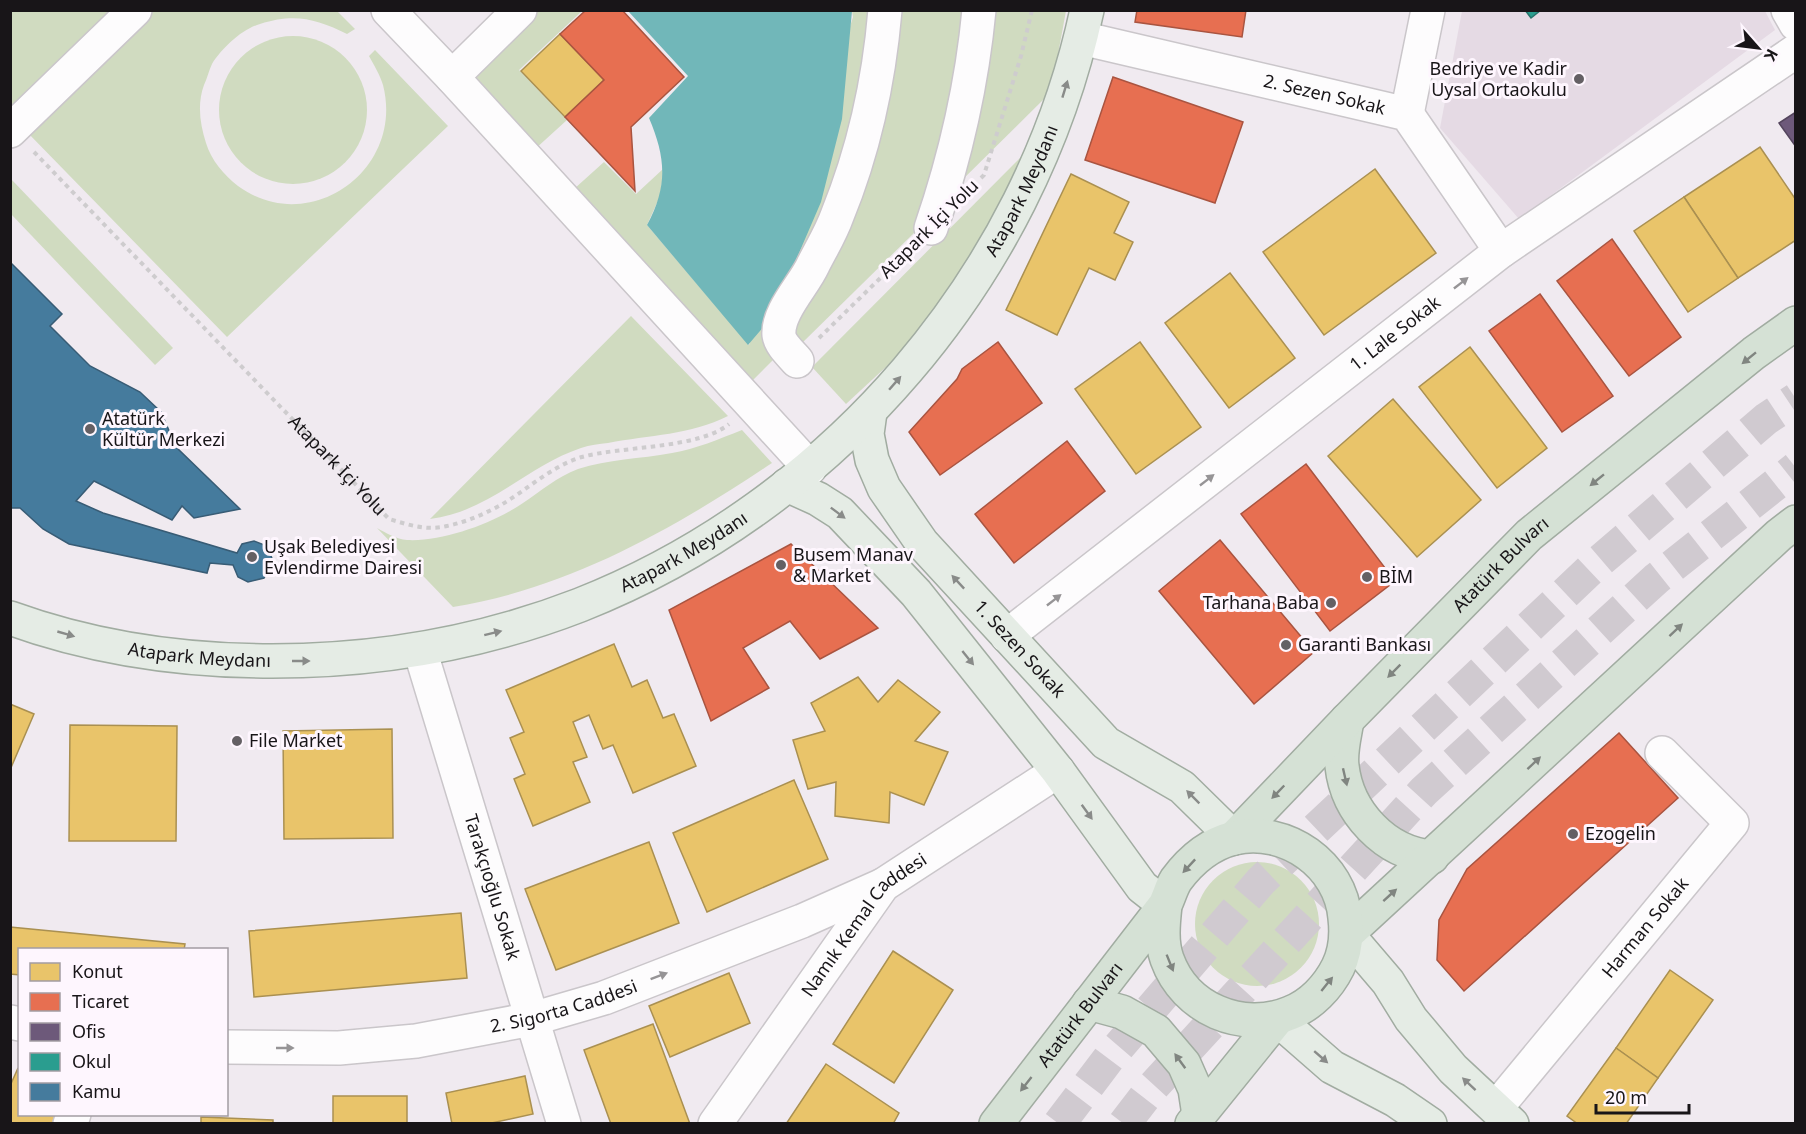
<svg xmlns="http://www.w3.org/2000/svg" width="1806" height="1134" font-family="'Noto Sans',sans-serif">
<rect width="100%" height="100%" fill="#f0eaf0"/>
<!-- built -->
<path fill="#e5dae4" d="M1462 11H1765L1775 30 1519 219 1440 128Z"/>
<!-- green -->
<g fill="#d0dbc0">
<path d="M151 10 337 11 355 29 347 34C316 19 295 13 260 24 242 29 222 48 212 64 209 70 207 79 204 85 197 104 200 124 206 143 211 160 224 175 238 186 309 238 405 170 383 85 380 75 374 65 369 56L375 50 448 126 227 337 26 131Z"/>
<path d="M10 11H118L10 112Z"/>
<path d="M535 11H582L519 70 567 120 534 150 467 75Z"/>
<path d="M852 11H876L870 66 779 354 751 382 574 189 604 162 636 194 663 169 661 194 647 225 749 345 853 17Z"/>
<path d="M894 11H973L922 220 914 233 800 345 791 334Z"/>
<path d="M987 11H1066L1051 92 951 191Z"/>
<circle cx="293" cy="110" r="74"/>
<path d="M1031 147 965 269 920 330 887 366 846 404 812 367Z"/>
<path d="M11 179 173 348 155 365 11 214Z"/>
<path d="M631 316 728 416C691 435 649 435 608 443 599 444 590 445 581 448 527 466 489 512 430 519Z"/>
<path d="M742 430 772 463C675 528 570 588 453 607L377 528C386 533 396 539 407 540 443 542 494 523 523 503 541 491 557 477 578 469 608 459 640 459 672 453 696 449 719 439 742 430Z"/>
<circle cx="1257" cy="924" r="62"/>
</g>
<!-- water -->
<path fill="#71b7b9" d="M628 11H852L842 119 821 202 771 318 748 345 647 225C668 186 666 158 649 118L688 76Z"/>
<!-- homes -->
<g fill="#e9c46a" stroke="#aa9051" stroke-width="1.5">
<path d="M560 34 604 80 565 117 521 71Z"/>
<path d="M1760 147 1796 200V240L1738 278 1684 197Z"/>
<path d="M1375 169 1436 253 1324 335 1263 252Z"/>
<path d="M1071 174 1129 202 1114 233 1133 242 1115 280 1089 268 1057 335 1006 310Z"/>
<path d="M1684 197 1738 278 1688 312 1634 231Z"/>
<path d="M1230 273 1295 358 1229 408 1165 323Z"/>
<path d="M1140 342 1201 427 1136 474 1075 389Z"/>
<path d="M1470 347 1547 448 1497 488 1419 387Z"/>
<path d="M1393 399 1481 500 1417 557 1328 456Z"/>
<path d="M614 644 632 687 647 680 663 718 674 714 696 766 633 793 613 745 603 749 589 715 573 722 587 757 573 762 590 802 533 826 514 779 525 774 510 738 524 732 506 690Z"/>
<path d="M858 677 878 702 898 680 940 712 915 741 948 752 924 805 890 792 889 823 835 816 836 782 808 789 793 740 825 731 811 703Z"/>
<path d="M10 704 34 714 10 770Z"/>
<path d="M70 725 177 726 176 841H69Z"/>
<path d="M392 729 393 838 284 839 283 731Z"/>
<path d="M794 780 828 859 707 912 673 833Z"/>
<path d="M649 842 679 923 556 970 525 889Z"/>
<path d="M461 913 467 978 254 997 249 931Z"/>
<path d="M10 927 185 944 184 950H20V975L10 974Z"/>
<path d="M893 951 953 990 894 1083 833 1044Z"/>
<path d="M1670 970 1713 1000 1658 1078 1616 1048Z"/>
<path d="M729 973 750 1023 670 1057 649 1006Z"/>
<path d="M653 1024 690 1124H611L584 1050Z"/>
<path d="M1616 1048 1658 1078 1626 1124H1578L1567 1116Z"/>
<path d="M826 1064 899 1113 893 1124H786Z"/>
<path d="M18 1068 20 1114H56L53 1124H10V1086Z"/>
<path d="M525 1076 533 1114 487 1124H452L446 1093Z"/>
<rect x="333" y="1096" width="74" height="28"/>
<path d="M201 1117 273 1120V1124H201Z"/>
</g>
<!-- shops -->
<g fill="#e76f51" stroke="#a95440" stroke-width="1.5">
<path d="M586 10H622L684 77 631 127 635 191 565 117 604 80 560 34Z"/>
<path d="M1137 10H1246L1242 37 1135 22Z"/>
<path d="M1113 77 1243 122 1215 203 1085 160Z"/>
<path d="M1612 239 1681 337 1629 376 1557 281Z"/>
<path d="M1540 294 1613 396 1562 432 1489 331Z"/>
<path d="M998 342 1042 403 940 475 909 432 957 379 962 369Z"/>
<path d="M1067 441 1105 491 1014 563 975 514Z"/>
<path d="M1306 464 1395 581 1330 631 1241 514Z"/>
<path d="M1220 540 1314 652 1254 704 1159 591Z"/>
<path d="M791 544 878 628 820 659 790 621 743 648 769 688 711 721 669 610Z"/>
<path d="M1619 733 1678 798 1464 991 1437 960 1439 920 1467 869Z"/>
</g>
<!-- offices -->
<path fill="#6d597a" stroke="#54455d" stroke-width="1.5" d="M1796 112V147L1779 123Z"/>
<!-- schools -->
<path fill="#2a9d8f" stroke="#25746b" stroke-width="1.5" d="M1525 10H1541L1531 18Z"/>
<!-- public -->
<path fill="#457b9d" stroke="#385c75" stroke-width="1.5" d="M10 262 62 314 50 326 90 366 140 392 161 412 176 447 240 509 194 518 182 506 172 520 94 481 76 501 103 513 237 553 242 544 254 541 267 546 273 561 264 578 248 582 238 577 233 565 210 563 207 573 69 544 43 529 20 508H10Z"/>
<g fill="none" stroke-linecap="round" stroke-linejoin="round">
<!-- highway-tunnel -->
<g stroke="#d0cad0" stroke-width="33" stroke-dasharray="33 16" stroke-linecap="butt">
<path d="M1059 1124 1109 1058 1261 881 1594 566 1766 419 1796 399"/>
<path d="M1124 1124 1151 1089 1424 791 1656 579 1796 468"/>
</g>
<!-- minor casing -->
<g stroke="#cac6ca" stroke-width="36">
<g id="minor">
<path d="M388 10 452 77 810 468"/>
<path d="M1788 10 1796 24"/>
<path id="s2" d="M1081 38 1407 114 1501 251"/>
<path d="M452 77 520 10"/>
<path d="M1407 114 1428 10"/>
<path d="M10 131 135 10"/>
<path d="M931 228C955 158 972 84 979 10"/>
<path d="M797 361C791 354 780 344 779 335 777 312 804 285 813 265 821 249 831 233 837 216 864 150 879 81 885 10"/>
<path id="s3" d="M1007 636 1501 251 1796 51"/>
<path id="s4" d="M420 650 564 1124"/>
<path d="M10 1022 20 1024"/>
<path id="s5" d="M226 1047 339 1048 416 1041 532 1019 604 998 802 921 883 885"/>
<path id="s6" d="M1496 1108 1732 823 1662 753"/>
<path d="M70 1124 74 1114"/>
<path id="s7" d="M715 1124 883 885 1058 771"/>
</g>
</g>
<!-- major casing -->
<g stroke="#a1aca1" stroke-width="36">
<g id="major">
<path id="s8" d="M870 412 867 434 872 460 884 488 922 543 1106 743 1182 787 1234 838"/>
<path d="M787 485 818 499 840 513 916 593 1058 771 1142 887 1165 905"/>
<path id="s9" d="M10 618C93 648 184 661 272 661 377 661 482 643 580 605 833 505 1030 277 1087 10"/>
<path d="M1347 934 1388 982 1411 1019 1453 1069 1512 1124"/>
<path d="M1277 1019 1332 1067 1395 1100 1430 1124"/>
</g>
</g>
<!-- highway casing -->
<g stroke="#a1aca1" stroke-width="36">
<g id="highway">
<path d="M1347 720C1345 734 1340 751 1342 766 1347 812 1385 853 1432 857"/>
<path id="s10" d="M1234 838 1347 720 1529 535 1754 353 1796 323"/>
<path d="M1347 934 1779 535 1796 522"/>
<path d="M1089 1003 1122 1012 1156 1031 1184 1064 1195 1089 1199 1115"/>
<path id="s11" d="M996 1124 1165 905C1169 897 1171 888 1176 880 1190 861 1210 844 1234 838 1286 826 1341 865 1345 918 1347 935 1346 951 1338 967 1328 987 1311 1005 1290 1013 1242 1033 1185 1009 1167 959 1161 942 1163 924 1165 905"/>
<path d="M1192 1124 1277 1019"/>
</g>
</g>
<!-- path -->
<g stroke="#ceccce" stroke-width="4" stroke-dasharray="4.5 4.5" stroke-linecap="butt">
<path id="s1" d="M34 152 389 519C409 525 427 531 447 526 466 522 482 515 499 506 526 491 551 466 582 457 621 446 699 449 729 424"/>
<path d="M981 178 984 175 1021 56 1032 10"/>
<path d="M819 338 910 249"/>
</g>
<!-- minor -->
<use href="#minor" stroke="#fdfcfd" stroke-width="33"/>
<!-- major -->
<use href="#major" stroke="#e5ece5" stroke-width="33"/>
<!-- highway -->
<use href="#highway" stroke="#d5e1d5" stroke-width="33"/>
</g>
<!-- one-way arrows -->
<defs><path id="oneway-solid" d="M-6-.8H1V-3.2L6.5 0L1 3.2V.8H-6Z" transform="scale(1.5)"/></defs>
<g fill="#898b89">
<use href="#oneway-solid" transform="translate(1065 89) rotate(-73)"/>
<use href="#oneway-solid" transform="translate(895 383) rotate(-49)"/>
<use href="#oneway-solid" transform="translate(838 513) rotate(37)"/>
<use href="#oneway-solid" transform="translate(958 582) rotate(-133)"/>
<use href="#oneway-solid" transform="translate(493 633) rotate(-14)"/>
<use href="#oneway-solid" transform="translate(66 634) rotate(16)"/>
<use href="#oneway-solid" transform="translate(968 658) rotate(51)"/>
<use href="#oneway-solid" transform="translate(301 661)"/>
<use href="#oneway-solid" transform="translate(1193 797) rotate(-135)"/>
<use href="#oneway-solid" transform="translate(1087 812) rotate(54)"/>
<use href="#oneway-solid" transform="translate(1321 1057) rotate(41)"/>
<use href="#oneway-solid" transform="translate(1469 1084) rotate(-137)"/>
</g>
<g fill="#969496">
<use href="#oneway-solid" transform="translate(1461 283) rotate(-38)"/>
<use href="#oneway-solid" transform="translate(1207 480) rotate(-38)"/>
<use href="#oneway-solid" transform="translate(1054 600) rotate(-38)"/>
<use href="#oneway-solid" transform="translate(659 976) rotate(-21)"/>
<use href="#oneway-solid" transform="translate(285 1048)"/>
</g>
<g fill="#808580">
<use href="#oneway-solid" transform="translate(1749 358) rotate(141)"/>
<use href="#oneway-solid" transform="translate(1597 480) rotate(141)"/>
<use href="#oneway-solid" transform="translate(1676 630) rotate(-43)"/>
<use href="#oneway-solid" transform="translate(1394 671) rotate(135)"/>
<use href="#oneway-solid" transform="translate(1534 763) rotate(-43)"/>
<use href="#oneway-solid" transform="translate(1345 777) rotate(77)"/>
<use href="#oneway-solid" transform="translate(1278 792) rotate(134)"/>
<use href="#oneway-solid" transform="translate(1189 866) rotate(133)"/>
<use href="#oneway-solid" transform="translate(1390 895) rotate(-42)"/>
<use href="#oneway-solid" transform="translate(1170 963) rotate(68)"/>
<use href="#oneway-solid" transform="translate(1327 984) rotate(-51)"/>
<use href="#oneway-solid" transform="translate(1180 1061) rotate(-126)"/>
<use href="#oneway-solid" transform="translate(1026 1084) rotate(128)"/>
</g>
<!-- markers -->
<g fill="#646064" stroke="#fef6fe" stroke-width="2">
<circle cx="1579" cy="79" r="6"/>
<circle cx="90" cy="429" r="6"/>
<circle cx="252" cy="557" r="6"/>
<circle cx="781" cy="565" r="6"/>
<circle cx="1367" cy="577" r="6"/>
<circle cx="1331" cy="603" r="6"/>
<circle cx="1286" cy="645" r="6"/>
<circle cx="237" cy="741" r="6"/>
<circle cx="1573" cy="834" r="6"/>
</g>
<g text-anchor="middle" stroke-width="6" stroke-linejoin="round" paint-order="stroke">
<!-- poi labels -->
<g font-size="18" fill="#181518" stroke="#fef6fe" text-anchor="start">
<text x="1567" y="75" text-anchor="end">Bedriye ve Kadir<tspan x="1567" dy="21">Uysal Ortaokulu</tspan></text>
<text x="102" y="425">Atatürk<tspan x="102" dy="21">Kültür Merkezi</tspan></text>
<text x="264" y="553">Uşak Belediyesi<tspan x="264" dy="21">Evlendirme Dairesi</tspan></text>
<text x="793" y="561">Busem Manav<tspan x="793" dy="21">&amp; Market</tspan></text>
<text x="1379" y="583">BİM</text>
<text x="1319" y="609" text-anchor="end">Tarhana Baba</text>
<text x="1298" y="651">Garanti Bankası</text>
<text x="249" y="747">File Market</text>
<text x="1585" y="840">Ezogelin</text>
</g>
<!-- street labels -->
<g font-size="18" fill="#181518" stroke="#fef6fe">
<text dy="6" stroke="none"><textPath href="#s2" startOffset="250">2. Sezen Sokak</textPath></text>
<text dy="6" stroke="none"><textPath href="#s9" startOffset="1202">Atapark Meydanı</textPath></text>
<text transform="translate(929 229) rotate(-45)" y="6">Atapark İçi Yolu</text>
<text dy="6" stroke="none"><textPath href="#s3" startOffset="492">1. Lale Sokak</textPath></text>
<text dy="6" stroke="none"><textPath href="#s1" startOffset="436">Atapark İçi Yolu</textPath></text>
<text dy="6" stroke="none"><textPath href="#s9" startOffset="698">Atapark Meydanı</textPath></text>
<text dy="6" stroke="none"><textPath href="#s10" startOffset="382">Atatürk Bulvarı</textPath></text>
<text dy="6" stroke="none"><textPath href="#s8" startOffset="290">1. Sezen Sokak</textPath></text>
<text dy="6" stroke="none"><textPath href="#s9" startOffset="194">Atapark Meydanı</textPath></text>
<text dy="6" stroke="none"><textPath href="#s4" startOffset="248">Tarakçıoğlu Sokak</textPath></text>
<text dy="6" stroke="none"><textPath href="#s7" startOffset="250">Namık Kemal Caddesi</textPath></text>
<text dy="6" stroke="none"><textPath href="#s6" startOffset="234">Harman Sokak</textPath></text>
<text dy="6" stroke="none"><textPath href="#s5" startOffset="342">2. Sigorta Caddesi</textPath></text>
<text dy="6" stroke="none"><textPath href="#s11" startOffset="138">Atatürk Bulvarı</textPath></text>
</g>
</g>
<!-- border -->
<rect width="1806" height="1134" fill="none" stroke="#181518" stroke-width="24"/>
<!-- legend -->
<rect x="18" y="948" width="210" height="168" fill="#fef6fe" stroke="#a29ca2" stroke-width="1.5"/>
<rect x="30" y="963" width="30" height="18" fill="#e9c46a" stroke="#a29ca2" stroke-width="1.5"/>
<text x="72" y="978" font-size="18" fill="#181518">Konut</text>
<rect x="30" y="993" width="30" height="18" fill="#e76f51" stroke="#a29ca2" stroke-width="1.5"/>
<text x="72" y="1008" font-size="18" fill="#181518">Ticaret</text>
<rect x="30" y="1023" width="30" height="18" fill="#6d597a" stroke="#a29ca2" stroke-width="1.5"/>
<text x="72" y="1038" font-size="18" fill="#181518">Ofis</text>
<rect x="30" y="1053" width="30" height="18" fill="#2a9d8f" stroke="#a29ca2" stroke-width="1.5"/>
<text x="72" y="1068" font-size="18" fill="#181518">Okul</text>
<rect x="30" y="1083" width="30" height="18" fill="#457b9d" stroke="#a29ca2" stroke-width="1.5"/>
<text x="72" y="1098" font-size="18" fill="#181518">Kamu</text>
<!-- north arrow -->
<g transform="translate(1758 48) rotate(118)" stroke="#fef6fe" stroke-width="4.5" paint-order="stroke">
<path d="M0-4.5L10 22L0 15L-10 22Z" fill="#181518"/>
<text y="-9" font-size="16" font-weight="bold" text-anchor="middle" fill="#181518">K</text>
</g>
<!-- scale -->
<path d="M1596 1104v9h93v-9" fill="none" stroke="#181518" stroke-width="3"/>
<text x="1605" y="1104" font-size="18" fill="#181518" stroke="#fef6fe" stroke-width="4.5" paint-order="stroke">20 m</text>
</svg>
